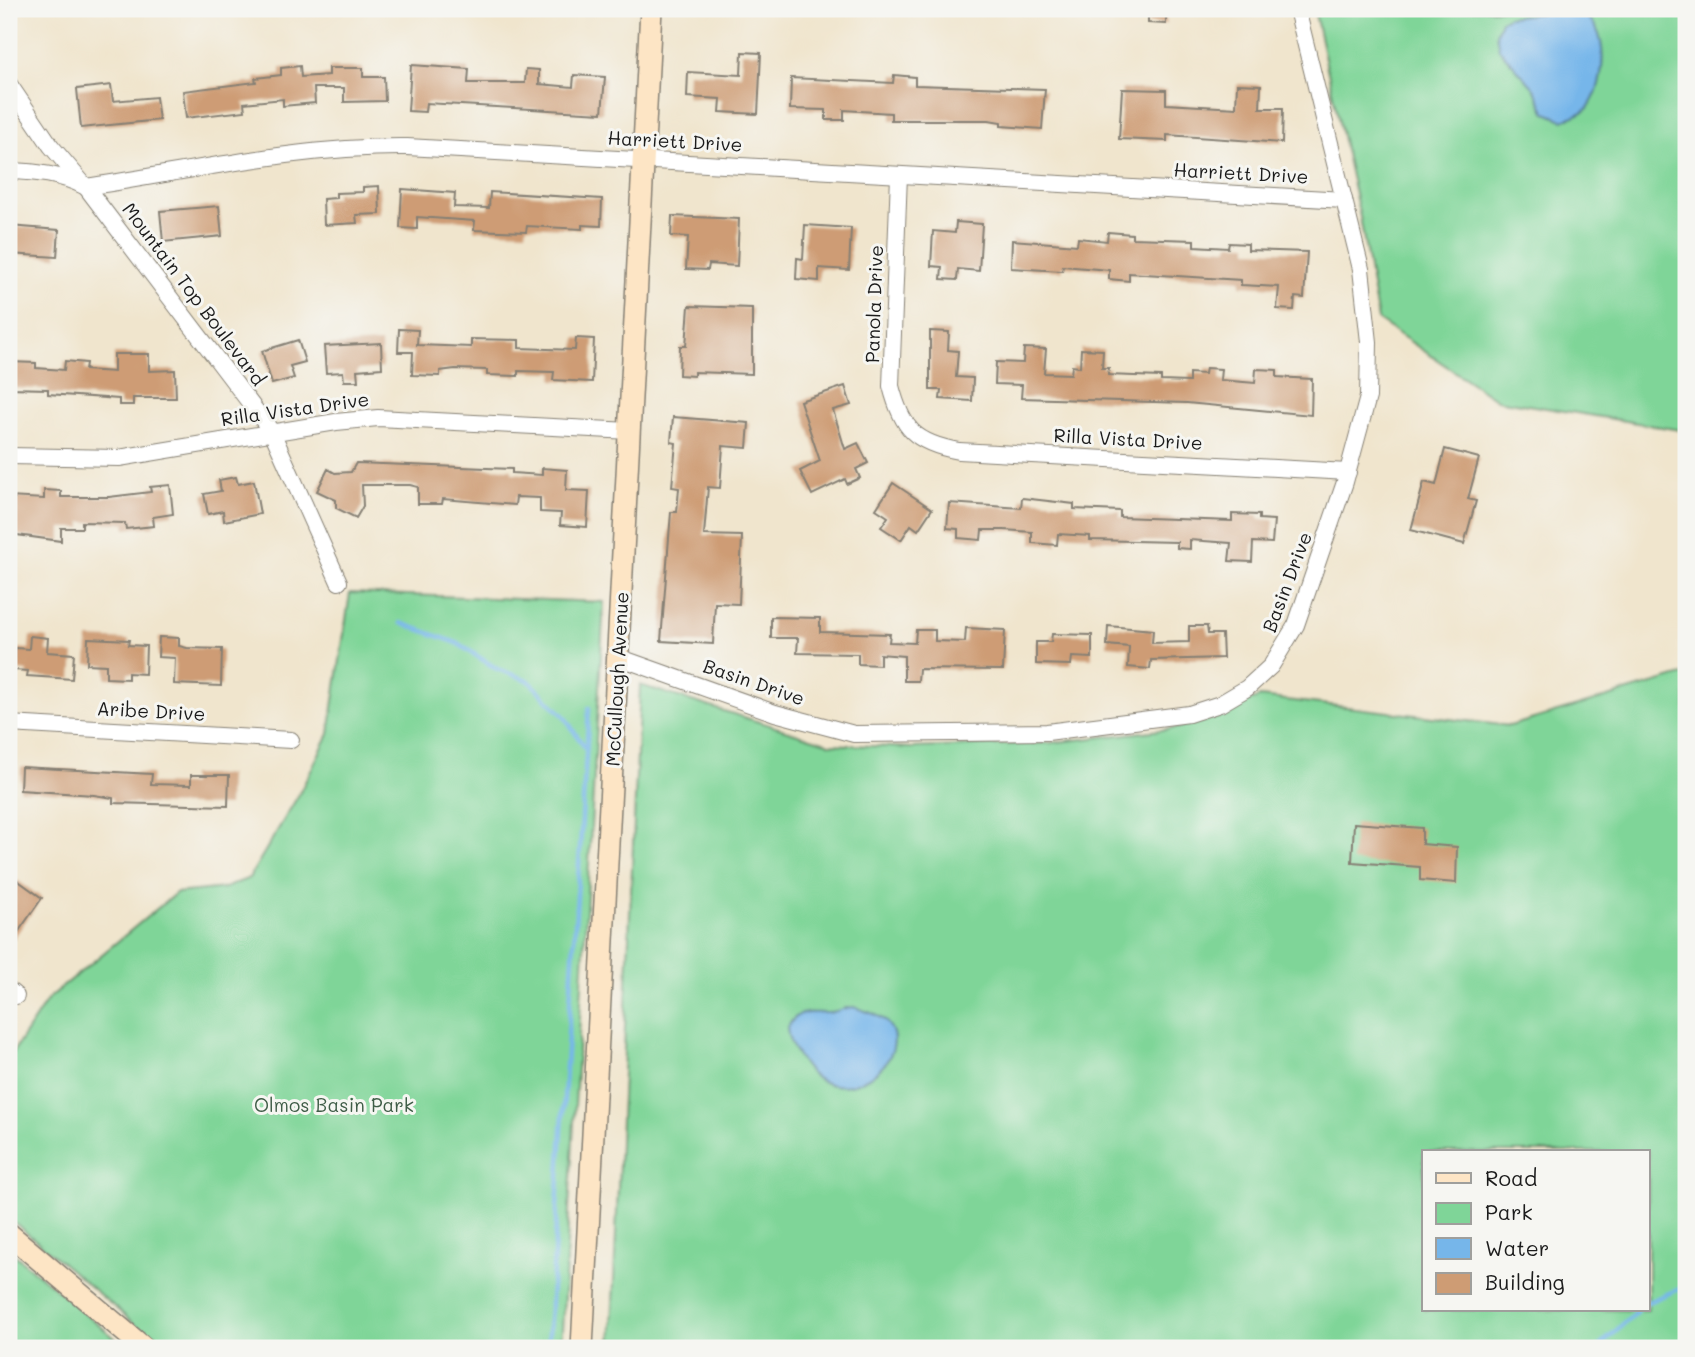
<svg xmlns="http://www.w3.org/2000/svg" width="1695" height="1357" font-family="Mali,sans-serif">
<rect width="100%" height="100%" fill="#f6f6f2"/>
<filter id="ink" filterUnits="userSpaceOnUse"><feTurbulence type="fractalNoise" baseFrequency=".0143" numOctaves="2"/><feDisplacementMap in="SourceGraphic" scale="14" xChannelSelector="R" yChannelSelector="G"/><feConvolveMatrix kernelMatrix="1 2 1 2 8 2 1 2 1" color-interpolation-filters="sRGB"/></filter>
<filter id="wash" filterUnits="userSpaceOnUse"><feTurbulence type="fractalNoise" baseFrequency=".00686" numOctaves="4" result="noise"/><feDisplacementMap in="SourceGraphic" scale="28" xChannelSelector="R" yChannelSelector="G"/><feGaussianBlur stdDeviation="1.57" result="paint"/><feColorMatrix in="noise" values="0 0 0 0 0 0 0 0 0 0 0 0 0 0 0 0 0 1.4 0 .05"/><feComposite in="paint" operator="in"/></filter>
<g filter="url(#wash)">
<rect width="100%" height="100%" fill="#f0e5cd"/>
<!-- green -->
<g fill="#7fd598" stroke="#4e785a" stroke-width="2" fill-rule="evenodd">
<path d="M1314 9H1686V431L1497 400 1378 320 1360 217Z"/>
<path d="M350 593 604 602 561 1348H163L9 1218V1058L48 999 176 893 225 888 249 878 298 796 329 734Z"/>
<path d="M1686 674V1348H611L640 685 830 744 911 748 1049 743 1178 728 1260 697 1510 726ZM1424 1152H1648V1310H1424Z"/>
<path d="M9 1250 127 1348H9Z"/>
</g>
<!-- water -->
<g fill="#76b6ea" stroke="#496983" stroke-width="2">
<path d="M1563 11C1567 11 1574 10 1579 12 1612 25 1606 86 1587 109 1582 114 1571 117 1563 120L1546 113 1534 88 1499 49 1496 34 1501 21 1508 17Z"/>
<path d="M854 1007C864 1011 876 1013 884 1020 923 1054 837 1124 800 1059 794 1050 788 1041 787 1029 796 1009 807 1013 826 1013 836 1013 843 1007 854 1007Z"/>
</g>
<g fill="none" stroke-linecap="round" stroke-linejoin="round">
<!-- stream -->
<g stroke="#76b6ea" stroke-width="4.5">
<path d="M401 623 457 643 497 669 528 680 564 716 585 748"/>
<path d="M1648 1302 1686 1286"/>
<path d="M548 1348 589 708"/>
<path d="M1598 1348 1638 1310"/>
</g>
</g>
<g id="blocks">
<!-- building -->
<g fill="#ce9c74">
<path d="M1148 9H1166V24L1148 23Z"/>
<path d="M742 52 761 53 758 114 720 112 721 99 687 97 688 72 741 75Z"/>
<path d="M411 65 469 69 468 83H525L526 69 539 70V84L573 87 574 75 605 77 602 113 426 103 425 112 408 111Z"/>
<path d="M300 66 301 77 329 75V68H363V77H384L385 101 344 102V88H314L315 103 283 106V99L244 103 245 111 186 118 183 91 256 82 255 78 281 75V68Z"/>
<path d="M894 75 915 77V85L1045 89 1042 129 1001 126V122L989 120H891V113L844 110V120H826V110L790 109 791 78 893 83Z"/>
<path d="M1237 84 1261 85 1260 108H1283L1282 143 1167 135V141L1119 139 1122 89 1166 90V104L1236 108Z"/>
<path d="M111 85 113 101 156 97 159 120 81 128 77 89Z"/>
<path d="M379 186 380 214 356 215 357 223 324 225 323 199 336 198V193L363 192V187Z"/>
<path d="M402 189 455 193 454 207 489 208 490 192 602 199 601 226 582 225V229L527 226 526 232 474 230 475 221 417 217V229L400 228Z"/>
<path d="M219 206 222 236 163 242 160 211Z"/>
<path d="M672 216 739 219 737 266 709 264 708 270 686 269 688 237 671 236Z"/>
<path d="M956 222 982 224 979 271 958 269 957 280 941 279 942 267 931 266 933 231 955 233Z"/>
<path d="M805 225 851 228 849 270 819 268V281L796 279 797 258 803 259Z"/>
<path d="M9 226 59 230 57 257 9 254Z"/>
<path d="M1108 232 1132 234V238L1194 240V246L1228 248 1229 243 1248 244V250L1307 252 1304 298 1295 297 1294 310 1277 309 1279 287 1241 285V280L1129 273V281L1109 279V270L1063 266 1062 271 1011 268 1012 240 1077 245 1078 238 1107 241Z"/>
<path d="M689 306 752 308V374L694 372V376L679 375 680 346H686Z"/>
<path d="M399 329 418 330 417 345 471 347V339L519 340V348L575 350 576 338 594 339 592 382 553 380 554 372 518 371V376L487 375V370L455 369 440 371V376L412 375 413 352H398Z"/>
<path d="M930 331 949 332 948 350 958 351 956 377 973 378 972 401 940 399 941 390H930Z"/>
<path d="M298 340 305 362 290 366 294 378 272 384 262 351Z"/>
<path d="M381 343 382 368 357 370 358 381H344L343 372 326 373 324 346Z"/>
<path d="M1024 348 1046 349 1044 373 1071 374 1072 366 1080 367 1081 349 1103 350 1102 368H1109L1108 375 1161 377V381L1189 382V373L1205 374 1206 368 1221 369 1220 380 1255 383 1256 369 1277 370V377L1312 379 1311 415 1187 403 1021 398 1022 385 995 384 996 362 1023 363Z"/>
<path d="M114 354H149V371L175 370 176 398H133V405H119V399L48 394V389L9 388V362L36 363V368L64 370 65 361 86 363 85 370 114 372Z"/>
<path d="M845 386 851 405 833 410 845 449 858 443 868 463 856 469 860 478 847 484 845 479 812 495 800 471 820 461 800 401Z"/>
<path d="M673 417 749 423 747 448 723 446 720 488 708 487 704 535 742 536 739 604 715 603 713 644 661 641 671 512H677L679 488 672 487 676 443 671 442Z"/>
<path d="M1445 449 1479 458 1468 499 1476 501 1464 544 1411 530 1424 482 1436 485Z"/>
<path d="M356 463 512 469V473L542 475V468L567 470 566 490 589 491 587 527 560 525 561 513 540 512V498L516 497 515 505 443 499 442 504H418V487L410 485H362L363 506 356 518 336 508V500L317 491 328 469 335 473 351 472Z"/>
<path d="M236 477 238 484 254 481 260 514 224 521 223 511 208 514 204 494 221 491 219 480Z"/>
<path d="M893 483 932 509 918 530 911 525 901 540 881 527 888 517 876 509Z"/>
<path d="M170 485 173 514 153 517 154 526 126 529 125 523 82 522V528H61V541L10 534 9 497 44 499V490L61 491V497H109L151 492 150 487Z"/>
<path d="M1022 498 1074 504V509L1120 511V517L1232 521V514L1259 515V519L1274 520 1272 543 1253 542 1252 562 1229 561 1231 543 1190 540V549L1177 548V542L1090 540V536L1058 534 1057 545 1032 543V532L1004 530H982L981 540 958 538V529L947 528 949 503 1021 508Z"/>
<path d="M771 617 820 618V632L890 634 889 642 915 643 916 630H935V641L965 642 966 628 1005 630 1003 670 919 669 918 681H904V656L880 654V665L858 664V654L797 653 798 638H771Z"/>
<path d="M1108 626 1153 630 1152 643 1189 642V626H1207L1208 634H1222L1223 658 1151 660 1150 669 1128 667 1129 647 1107 645Z"/>
<path d="M1052 634 1092 635V658L1072 657 1071 665 1036 664V642H1051Z"/>
<path d="M30 636 48 638 47 652 74 654 72 679 27 676 28 671 14 670 15 648 29 649Z"/>
<path d="M159 637 179 638V646L187 648 222 649 221 686 174 684 175 658 158 657Z"/>
<path d="M88 638 129 640 128 645 146 646 145 674 128 673V679L106 678V665L87 664Z"/>
<path d="M21 767 152 774 151 784 191 785V775H229L228 806 113 803V798L94 795 20 790Z"/>
<path d="M1354 823 1422 828V844L1457 847 1456 883 1420 880V867L1352 862Z"/>
<path d="M9 880 14 884 17 880 42 898 9 945Z"/>
</g>
</g>
</g>
<g filter="url(#ink)">
<use href="#blocks" fill-opacity="0" stroke="#868074" stroke-width="2"/>
<g fill="none" stroke-linecap="round" stroke-linejoin="round">
<!-- minor casing -->
<g stroke="#868074" stroke-width="18">
<g id="minor">
<path d="M9 84 51 146 86 187 272 432 339 582"/>
<path d="M9 171C37 172 60 174 86 187 191 171 300 146 407 147L1344 200"/>
<path d="M899 175 891 386C902 429 915 443 959 451L1348 472"/>
<path d="M9 456 119 458 336 422 378 418 630 431"/>
<path d="M618 657 775 713 854 734 1047 732 1189 714 1220 704 1247 688 1271 666 1296 625 1345 482 1368 397 1369 342 1361 269 1297 9"/>
<path d="M9 724 291 740"/>
<path d="M9 990 16 996"/>
</g>
</g>
<!-- secondary casing -->
<g stroke="#868074" stroke-width="24">
<g id="secondary">
<path d="M9 1234 144 1348"/>
<path d="M582 1348 651 9"/>
</g>
</g>
<!-- minor -->
<use href="#minor" stroke="#fff" stroke-width="16"/>
<!-- secondary -->
<use href="#secondary" stroke="#fde5c5" stroke-width="21"/>
</g>
</g>
<g text-anchor="middle" stroke-width="6" stroke-linejoin="round" paint-order="stroke">
<!-- street labels -->
<g font-size="19" fill="#1c1c1c" stroke="#f6f6f2">
<text transform="translate(675 141) rotate(3)" y="7">Harriett Drive</text>
<text transform="translate(1241 173) rotate(3)" y="7">Harriett Drive</text>
<text transform="translate(194 294) rotate(53)" y="7">Mountain Top Boulevard</text>
<text transform="translate(874 304) rotate(-88)" y="7">Panola Drive</text>
<text transform="translate(295 409) rotate(-8)" y="7">Rilla Vista Drive</text>
<text transform="translate(1128 439) rotate(3)" y="7">Rilla Vista Drive</text>
<text transform="translate(1287 582) rotate(-69)" y="7">Basin Drive</text>
<text transform="translate(617 679) rotate(-87)" y="7">McCullough Avenue</text>
<text transform="translate(754 682) rotate(19)" y="7">Basin Drive</text>
<text transform="translate(151 711) rotate(3)" y="7">Aribe Drive</text>
</g>
<!-- park labels -->
<g font-size="19" fill="#3f5d47" stroke="#f6f6f2">
<text x="334" y="1112">Olmos Basin Park</text>
</g>
</g>
<!-- margin -->
<rect width="1695" height="1357" fill="none" stroke="#f6f6f2" stroke-width="35"/>
<!-- legend -->
<rect x="1422" y="1150" width="228" height="161" fill="#f6f6f2" stroke="#9f9f9c" stroke-width="2"/>
<rect x="1436" y="1173" width="35" height="10" fill="#fde5c5" stroke="#9f9f9c" stroke-width="2"/>
<text x="1485" y="1186" font-size="21" fill="#1c1c1c">Road</text>
<rect x="1436" y="1203" width="35" height="21" fill="#7fd598" stroke="#9f9f9c" stroke-width="2"/>
<text x="1485" y="1220" font-size="21" fill="#1c1c1c">Park</text>
<rect x="1436" y="1238" width="35" height="21" fill="#76b6ea" stroke="#9f9f9c" stroke-width="2"/>
<text x="1485" y="1256" font-size="21" fill="#1c1c1c">Water</text>
<rect x="1436" y="1273" width="35" height="21" fill="#ce9c74" stroke="#9f9f9c" stroke-width="2"/>
<text x="1485" y="1290" font-size="21" fill="#1c1c1c">Building</text>
</svg>
